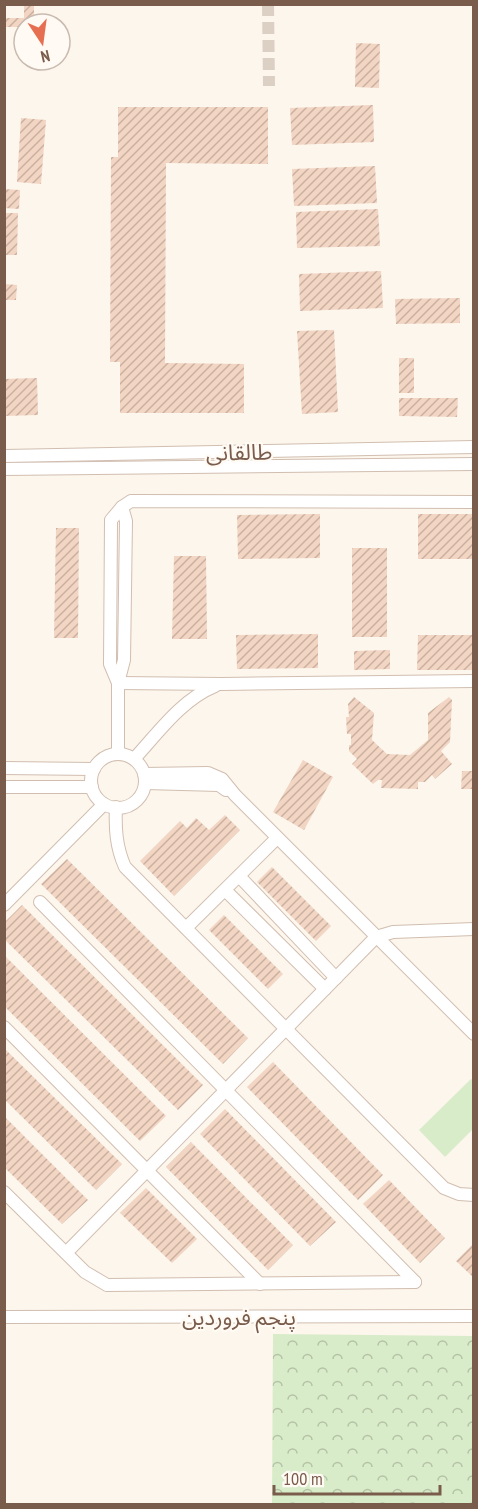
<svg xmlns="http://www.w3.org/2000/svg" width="478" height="1509" font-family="'PT Sans Narrow','Noto Sans Arabic',sans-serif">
<defs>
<pattern id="forest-crowns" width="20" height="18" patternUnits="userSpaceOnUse" patternTransform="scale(1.5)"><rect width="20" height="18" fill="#d8ecc9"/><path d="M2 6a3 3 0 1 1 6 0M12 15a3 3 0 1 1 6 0" fill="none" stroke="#b4c2a5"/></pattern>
<pattern id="building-hatch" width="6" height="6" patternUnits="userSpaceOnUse" patternTransform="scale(1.5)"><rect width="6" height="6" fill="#f3d5c3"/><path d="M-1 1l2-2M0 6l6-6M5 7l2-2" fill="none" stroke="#cab0a1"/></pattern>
</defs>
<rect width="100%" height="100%" fill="#fdf6ec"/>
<!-- forest -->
<path fill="url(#forest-crowns)" d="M273 1334 473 1336V1504H272Z"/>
<!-- pitch -->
<path fill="#d8ecc9" d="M471 1079 474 1081 473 1129 445 1157 419 1130Z"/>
<!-- building -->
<g fill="url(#building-hatch)">
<path d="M24 4H34V24H24V27H4V18H24Z"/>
<path d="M356 43 380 44 379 88 355 87Z"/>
<path d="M373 105 374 142 292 145 290 108Z"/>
<path d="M118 107H268V164L166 163 165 363 244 364V413H120V362H110L111 157H118Z"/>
<path d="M21 118 46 120 41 184 17 182Z"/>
<path d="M375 166 377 203 294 206 292 169Z"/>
<path d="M4 189 20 190 19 209 4 208Z"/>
<path d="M378 209 380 246 297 248 296 212Z"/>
<path d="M4 213H18L17 255H4Z"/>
<path d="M381 271 383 308 300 311 299 274Z"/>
<path d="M4 284 17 285 16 300H4Z"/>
<path d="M460 298V323L396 324 395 299Z"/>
<path d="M334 330 338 412 302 414 297 331Z"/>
<rect x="399" y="358" width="15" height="35"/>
<path d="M37 378 38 415 4 416V379Z"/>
<path d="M399 398H458L457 417 399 416Z"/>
<path d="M320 514V558L238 559 237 515Z"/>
<rect x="418" y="514" width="56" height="45"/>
<path d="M56 528H79L78 638H54Z"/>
<rect x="352" y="548" width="35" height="89"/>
<path d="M174 556H206L207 639H172Z"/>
<path d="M318 634V668L237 669 236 635Z"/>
<path d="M418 635H474V670H417Z"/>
<path d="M390 650V669L354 670V651Z"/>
<path d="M354 697 374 713 372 740 387 754 410 755 428 740V713L449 697 452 700 450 742 441 751 452 764 435 779 432 775 425 782H418V789L381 788 382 780H378L373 784 352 764 357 759 349 751V745H351V734H347L346 717H349L348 704Z"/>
<path d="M303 760 333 777 304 830 273 812Z"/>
<path d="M462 771H474V789H461Z"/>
<path d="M225 815 240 830 174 896 140 861 180 821 187 828 196 818 209 830Z"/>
<path d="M67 859 248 1038 223 1064 41 884Z"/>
<path d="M272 867 331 926 316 941 257 882Z"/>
<path d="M22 905 203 1085 178 1110 4 939V923Z"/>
<path d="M224 915 283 974 268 989 209 930Z"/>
<path d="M4 955 166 1116 140 1141 4 1006Z"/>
<path d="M4 1048 122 1164 96 1190 4 1099Z"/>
<path d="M273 1062 383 1175 358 1200 247 1087Z"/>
<path d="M225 1109 336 1222 310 1246 200 1134Z"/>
<path d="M4 1116 88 1200 62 1224 4 1167Z"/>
<path d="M191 1142 293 1245 268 1270 166 1167Z"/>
<path d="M389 1180 445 1238 420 1263 363 1204Z"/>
<path d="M146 1188 197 1239 172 1263 120 1213Z"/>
<path d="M474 1243V1278L456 1261Z"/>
</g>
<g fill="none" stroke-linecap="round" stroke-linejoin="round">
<!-- minor-tunnel -->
<path stroke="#dcd0c4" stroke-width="12" stroke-dasharray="12 6" stroke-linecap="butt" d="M268 4 269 86"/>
<!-- minor casing -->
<g stroke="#d1beb0" stroke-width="14">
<g id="minor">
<path d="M4 456 474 447"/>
<path d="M4 469 474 464"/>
<path d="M118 683 110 664 111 520 122 507 131 501 474 502"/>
<path d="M118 683 222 684 474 681"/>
<path d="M118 754V683L124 660 126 521 122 507"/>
<circle cx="118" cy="781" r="27"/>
<path d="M134 759C158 733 181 700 215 686"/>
<path d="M4 768 94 769"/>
<path d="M144 774 208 773 222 779 235 795 474 1034"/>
<path d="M145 783 219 785 226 790"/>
<path d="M4 787H92"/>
<path d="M116 807C115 828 116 847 125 867L444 1188 459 1194 474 1195"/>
<path d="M239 876 336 978"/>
<path d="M225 890 325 989"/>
<path d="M40 902 415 1282"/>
<path d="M4 905 104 804"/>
<path d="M186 928 277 838"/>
<path d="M4 1027 260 1284"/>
<path d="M4 1192 85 1272 107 1285 415 1282"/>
<path d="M66 1253 376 937 393 932 474 929"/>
<path d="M4 1317 474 1316"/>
</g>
</g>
<!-- minor -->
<use href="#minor" stroke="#fff" stroke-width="12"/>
</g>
<g text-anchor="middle" stroke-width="4.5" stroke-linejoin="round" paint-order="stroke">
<!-- street labels -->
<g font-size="22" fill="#7a5c4d" stroke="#fffaf3">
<text transform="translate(239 452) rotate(-1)" y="8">طالقانی</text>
<text x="239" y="1325">پنجم فروردین</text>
</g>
</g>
<!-- border -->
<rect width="478" height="1509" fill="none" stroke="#7a5c4d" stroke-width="12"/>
<!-- north arrow -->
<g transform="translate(42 42) rotate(167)"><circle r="28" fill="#fffaf3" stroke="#cabbb1" stroke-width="1.5"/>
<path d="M0-4.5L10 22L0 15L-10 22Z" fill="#e76f51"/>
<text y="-9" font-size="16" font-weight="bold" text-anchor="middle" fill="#7a5c4d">N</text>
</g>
<!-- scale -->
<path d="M274 1485v9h166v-9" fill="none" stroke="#7a5c4d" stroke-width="3"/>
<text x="283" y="1485" font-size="18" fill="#7a5c4d" stroke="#fffaf3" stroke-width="4.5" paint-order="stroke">100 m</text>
</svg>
